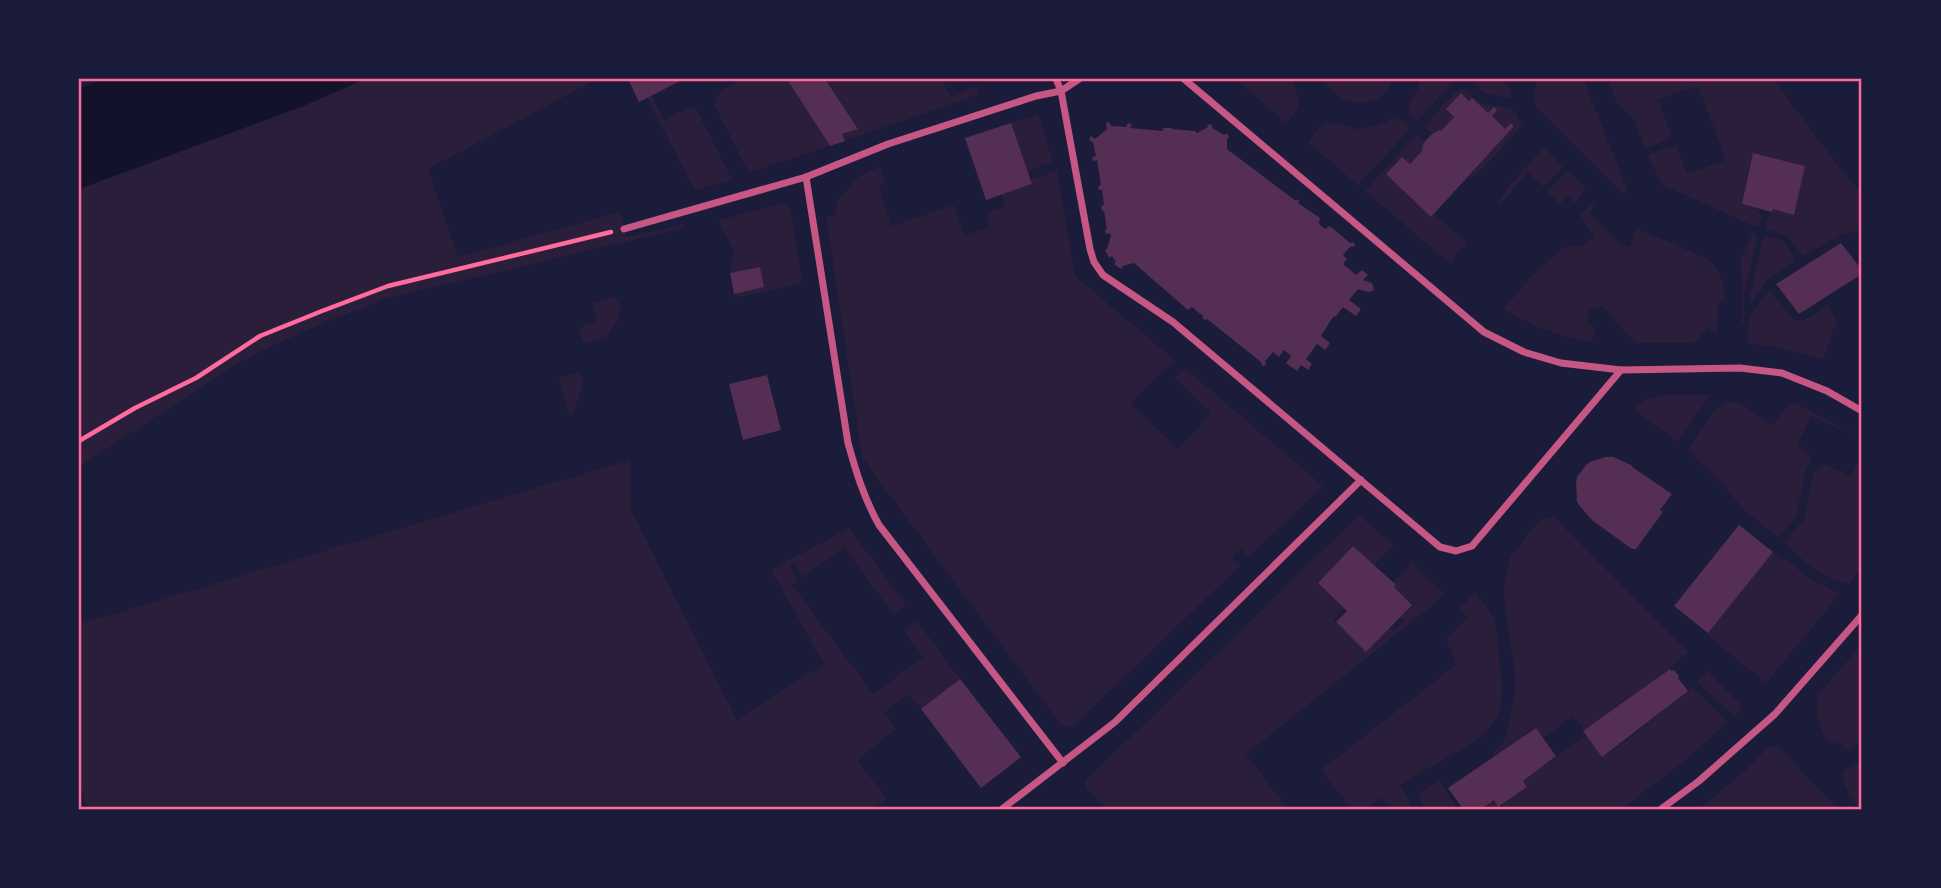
<svg xmlns="http://www.w3.org/2000/svg" width="1941" height="888" font-family="Karla,sans-serif">
<rect width="100%" height="100%" fill="#1b1b3a"/>
<!-- green -->
<g fill="#2a1e3b">
<path d="M365 79H597L428 169 458 257 620 212 627 237 683 224 684 228 389 298 328 321 267 348 230 368 79 467V189L301 107Z"/>
<path d="M744 79H787L830 146 749 173 715 106C714 89 732 86 744 79Z"/>
<path d="M825 79H942L950 97 977 86 980 94 845 141 842 134 858 128Z"/>
<path d="M1236 79H1293C1299 104 1305 101 1286 123Z"/>
<path d="M1324 79H1393C1380 113 1339 110 1324 79Z"/>
<path d="M1420 79H1455L1417 121 1409 111 1408 105 1418 89Z"/>
<path d="M1472 79H1501L1511 89 1512 99 1483 93Z"/>
<path d="M1539 79H1583L1628 191V193H1623L1537 107C1533 96 1533 89 1539 79Z"/>
<path d="M1608 79H1773L1839 167 1862 194V230L1839 236 1803 256 1787 236 1766 228 1767 217H1771L1773 209 1794 214 1805 166 1753 153 1742 204 1760 209 1759 214 1762 215 1760 225 1756 227 1661 184 1648 155 1670 146 1672 148 1676 146 1687 174 1726 160 1698 86 1658 99 1672 137 1646 149 1634 119 1617 103Z"/>
<path d="M1463 89 1479 102 1514 110 1522 125 1487 164 1468 180 1467 178 1514 125 1511 123 1505 129 1461 93 1446 109 1454 117 1441 131 1439 130 1432 134 1424 127 1455 92Z"/>
<path d="M651 95 664 120 687 108 696 109 732 179 695 191 647 97Z"/>
<path d="M1038 114 1053 162 1027 171 1011 123Z"/>
<path d="M1394 118 1405 122 1411 128 1358 185 1308 142 1320 127 1329 122 1357 129 1377 126Z"/>
<path d="M1417 134 1425 141 1423 150 1410 164 1402 157 1386 174 1431 217 1434 214 1467 243 1452 259 1453 261 1451 264 1365 191Z"/>
<path d="M1544 147 1563 167 1543 187 1528 172 1498 207 1497 205 1510 185Z"/>
<path d="M880 167 886 183 879 186 892 226 954 205 965 235 990 227 986 214 1005 207 1001 195 1031 185 1030 180 1057 171 1075 276 1175 360 1166 370 1164 369 1131 404 1178 449 1211 413 1175 378 1185 368 1323 486 1249 557 1241 549 1232 557 1240 566 1072 727 1062 726 873 473 867 461 863 462 826 216H835L837 201 859 176Z"/>
<path d="M1569 170 1586 189 1575 203 1567 196 1560 204 1547 191Z"/>
<path d="M1595 199 1590 214 1619 243 1630 247 1636 228 1704 257C1720 268 1725 281 1725 300L1718 303 1717 334 1708 327 1695 343H1636L1602 306 1589 309 1588 324 1596 329 1591 342C1559 336 1532 327 1504 309L1529 279 1563 247 1580 246 1595 238 1580 215Z"/>
<path d="M783 202 790 206 802 283 735 298 734 294 764 287 760 267 730 273 734 251 718 220 755 211Z"/>
<path d="M1753 232 1757 235V239L1744 294V323H1742V281L1740 262Z"/>
<path d="M1766 236 1784 241 1796 261 1769 278 1750 304V295L1763 239Z"/>
<path d="M1769 291 1772 292 1793 320C1806 324 1816 313 1827 306L1829 307 1837 320 1823 360 1786 349 1748 343 1749 316Z"/>
<path d="M613 297C628 308 615 324 608 336L584 344 578 328 597 321 592 303Z"/>
<path d="M578 373 583 377 584 381 573 414 569 415 559 378Z"/>
<path d="M1660 395H1710L1678 442 1633 408 1646 399Z"/>
<path d="M1730 402C1745 402 1758 417 1771 426L1791 403 1812 411 1855 435 1811 416 1798 444 1812 459 1806 470 1796 516 1778 538 1742 508 1724 485 1688 450 1716 409Z"/>
<path d="M1862 450V565L1849 584C1823 579 1803 560 1784 543L1804 519 1813 474 1823 464 1851 476Z"/>
<path d="M630 460 631 510 737 720 824 664 771 570 849 528 906 605 894 615 844 547 802 577 794 562 789 565 797 581 792 584 850 664 852 663 873 694 923 657 905 631 917 621 960 679 921 709 909 694 884 713 896 729 857 760 887 799 873 809H87L79 784V611L83 623Z"/>
<path d="M1359 515 1393 545 1374 564H1371L1353 546 1318 583 1344 608 1333 620 1366 651 1390 627 1394 631 1404 621 1400 617 1412 604 1394 587 1396 585 1393 583 1412 563 1445 595 1246 754 1288 809H1105L1086 787 1085 783 1089 776 1153 716Z"/>
<path d="M1553 516 1688 652 1649 685 1584 730 1573 716 1543 738 1535 728 1494 756 1493 753 1499 747 1506 737 1515 694V673L1504 600V587L1510 557 1539 521Z"/>
<path d="M1773 552 1782 560 1784 557 1807 577 1840 594 1766 683 1709 637 1708 633Z"/>
<path d="M1475 593C1499 617 1495 624 1499 656 1501 674 1504 694 1499 711 1496 720 1488 730 1480 737 1457 754 1425 769 1400 785L1414 809H1391L1383 798 1363 809H1347L1350 807 1321 770 1456 665 1446 638 1469 618 1459 608Z"/>
<path d="M1862 644V741L1846 751 1843 744 1832 743C1818 731 1816 714 1817 696Z"/>
<path d="M1707 671 1743 707 1734 716 1697 682Z"/>
<path d="M1692 687 1728 722 1682 763 1621 809H1481L1494 800 1499 807 1527 788 1523 781 1586 735 1602 757 1627 740Z"/>
<path d="M1775 746 1781 749 1838 809H1699L1743 773 1768 747Z"/>
<path d="M1862 760V809H1860C1853 801 1836 778 1847 768 1851 765 1858 763 1862 760Z"/>
<path d="M1439 779 1457 809H1425L1419 798 1420 794Z"/>
</g>
<!-- water -->
<path fill="#12122b" d="M105 79H365L301 107 79 189V88Z"/>
<!-- building -->
<g fill="#542f53">
<path d="M628 79H684L639 102Z"/>
<path d="M787 79H825L858 129 842 134 845 141 830 146Z"/>
<path d="M1461 93 1469 101 1472 98 1488 113 1494 107 1497 110 1492 116 1505 129 1511 123 1514 126 1431 217 1386 174 1402 157 1410 164 1423 150 1422 148 1425 141 1432 134 1439 130 1441 131 1454 117 1446 109Z"/>
<path d="M1109 122 1111 126 1126 127 1128 123 1132 124 1130 128 1163 131V128H1172V129L1195 131 1197 133 1208 127 1207 125 1212 124V128L1224 135 1227 133 1229 137 1227 139V149L1296 201 1297 199 1300 201 1298 203 1320 218 1319 224 1325 229 1330 226 1350 243 1354 242 1355 246 1350 247 1343 255 1347 259 1343 264 1356 275 1362 270 1368 275 1363 280 1372 283 1374 290 1369 292 1358 289 1349 300 1361 309 1356 316 1343 307 1336 316 1333 317 1321 336 1330 343 1325 350 1317 344 1306 359 1312 364 1308 370 1301 365 1297 371 1286 363 1291 356 1284 350 1279 357 1273 352 1265 361 1266 365 1262 366 1261 362 1207 319 1205 320 1202 318 1204 317 1192 307 1188 310 1134 263 1123 266 1121 269 1114 264 1116 262 1112 256 1109 258 1105 250 1107 249 1111 235 1109 233 1106 234 1105 230 1107 229 1104 211H1102L1101 206 1104 205 1102 190H1099L1098 186 1101 185 1097 160 1093 161 1092 157 1096 156 1095 151 1093 142 1089 140 1091 136 1095 139 1107 129 1106 123Z"/>
<path d="M1011 123 1032 184 986 200 965 138Z"/>
<path d="M1753 153 1805 166 1794 215 1773 209 1772 212 1742 204Z"/>
<path d="M1841 243 1862 270V274L1799 314 1776 284Z"/>
<path d="M760 267 764 287 734 294 730 273Z"/>
<path d="M767 375 781 430 743 440 729 384Z"/>
<path d="M1606 457H1613L1633 466 1632 467 1638 471 1672 494 1660 510 1663 512 1636 549H1632L1593 521 1578 504 1576 498H1577L1576 483 1577 477 1586 465 1592 461Z"/>
<path d="M1739 525 1773 552 1708 633 1674 606Z"/>
<path d="M1353 546 1396 585 1394 587 1412 605 1366 652 1336 622 1347 611 1318 583Z"/>
<path d="M1670 669 1672 671 1674 670 1679 676 1678 678 1688 691 1602 757 1583 731Z"/>
<path d="M960 679 1021 757 981 788 921 709Z"/>
<path d="M1536 728 1556 756 1523 781 1527 787 1498 807 1494 800 1481 809H1463L1448 788Z"/>
</g>
<g fill="none" stroke-linecap="round" stroke-linejoin="round">
<!-- path -->
<path stroke="#ff6b9d" stroke-width="4.5" d="M79 441 135 408 196 378 260 336 322 311 388 286 611 232"/>
<!-- minor -->
<g stroke="#c65784" stroke-width="7">
<path d="M1056 79 1061 91 1090 249 1094 262 1103 275 1173 322 1440 547 1456 551 1472 546 1621 370"/>
<path d="M1184 79 1484 332 1524 352 1561 363 1621 370 1740 368 1782 373 1827 391 1862 411"/>
<path d="M806 177 848 443C856 472 864 498 879 525L1063 763"/>
<path d="M624 229 806 177 888 144 1036 96 1061 91 1079 79"/>
<path d="M1002 809 1115 722 1361 480"/>
<path d="M1661 809 1699 781 1775 714 1862 615"/>
</g>
</g>
<!-- border -->
<rect width="1941" height="888" fill="none" stroke="#1b1b3a" stroke-width="161"/>
<rect x="80" y="80" width="1780" height="728" fill="none" stroke="#ff6b9d" stroke-width="2.5"/>
</svg>
